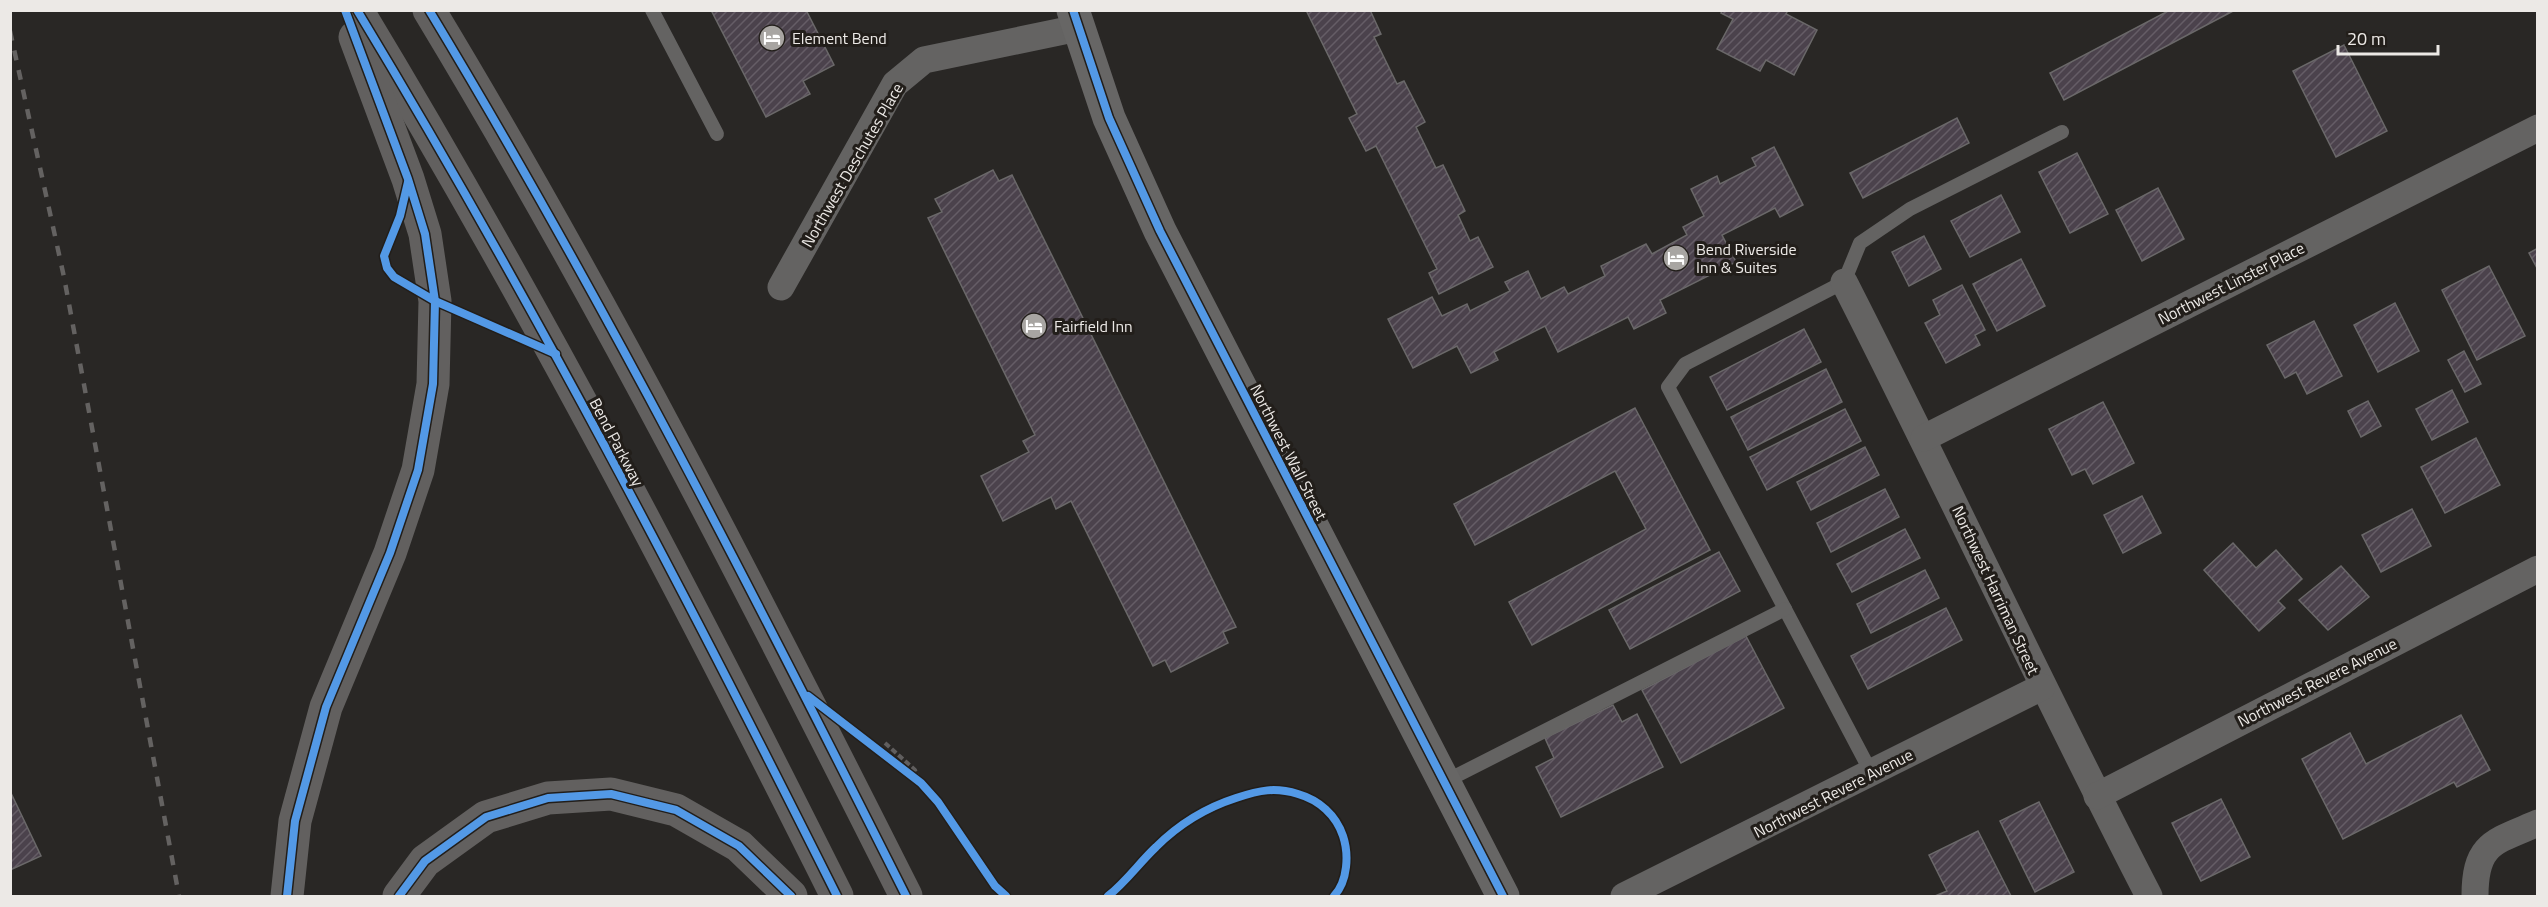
<svg xmlns="http://www.w3.org/2000/svg" width="2548" height="907" font-family="'Titillium Web',sans-serif">
<defs>
<pattern id="building-hatch" width="6" height="6" patternUnits="userSpaceOnUse" patternTransform="scale(1.5)"><rect width="6" height="6" fill="#4b424c"/><path d="M-1 1l2-2M0 6l6-6M5 7l2-2" fill="none" stroke="#655d66"/></pattern>
</defs>
<rect width="100%" height="100%" fill="#292725"/>
<!-- building -->
<g fill="url(#building-hatch)" stroke="#6a6869" stroke-width="1.5">
<path d="M711 10H806L834 65 803 81 810 94 766 117Z"/>
<path d="M1306 10H1370L1381 34 1374 37 1397 84 1404 81 1425 122 1416 127 1436 168 1443 165 1465 211 1458 215 1470 241 1478 237 1493 267 1439 294 1429 273 1437 269 1376 146 1366 151 1349 118 1357 114Z"/>
<path d="M1722 10H1788L1786 14 1817 30 1794 75 1766 60 1760 71 1717 49 1733 19 1721 13Z"/>
<path d="M2170 10H2235L2064 100 2050 73Z"/>
<path d="M2344 45 2387 131 2336 157 2293 71Z"/>
<path d="M1957 118 1969 143 1863 198 1850 173Z"/>
<path d="M1774 147 1803 205 1780 217 1775 208 1722 235 1736 262 1660 300 1666 313 1634 329 1628 317 1558 352 1545 326 1494 352 1498 360 1471 373 1457 346 1413 368 1388 319 1432 297 1442 316 1467 304 1470 311 1510 291 1505 282 1528 271 1541 299 1564 287 1568 294 1605 276 1601 266 1646 244 1652 254 1687 235 1683 227 1704 216 1691 189 1717 176 1720 184 1756 166 1752 158Z"/>
<path d="M2077 153 2108 214 2070 233 2039 172Z"/>
<path d="M993 170 999 181 1012 175 1236 627 1223 632 1228 643 1171 672 1165 660 1153 666 1071 501 1056 509 1051 497 1003 521 981 476 1029 452 1023 441 1035 435 928 218 942 212 935 199Z"/>
<path d="M2158 188 2184 239 2142 261 2116 210Z"/>
<path d="M2001 195 2020 232 1970 257 1951 221Z"/>
<path d="M1924 236 1941 269 1909 286 1892 252Z"/>
<path d="M2538 248V270L2529 253Z"/>
<path d="M2021 259 2045 306 1997 331 1973 284Z"/>
<path d="M2489 266 2525 336 2477 360 2442 290Z"/>
<path d="M1962 285 1985 330 1975 335 1980 345 1946 363 1925 323 1940 315 1933 300Z"/>
<path d="M2395 303 2419 351 2378 372 2354 325Z"/>
<path d="M2314 321 2342 376 2307 394 2296 372 2285 378 2267 345Z"/>
<path d="M1804 329 1821 362 1727 410 1710 377Z"/>
<path d="M2464 351 2481 384 2465 392 2448 360Z"/>
<path d="M1826 369 1842 402 1748 450 1731 417Z"/>
<path d="M2452 390 2468 422 2432 440 2416 409Z"/>
<path d="M2368 401 2381 426 2361 437 2348 411Z"/>
<path d="M2103 402 2134 463 2093 484 2085 469 2072 475 2049 429Z"/>
<path d="M1635 408 1710 550 1532 645 1509 602 1646 529 1615 471 1475 545 1454 504Z"/>
<path d="M1845 409 1861 441 1767 490 1750 457Z"/>
<path d="M2476 438 2500 485 2445 513 2421 467Z"/>
<path d="M1865 447 1879 475 1811 510 1797 482Z"/>
<path d="M1885 489 1899 517 1831 552 1817 523Z"/>
<path d="M2142 496 2161 533 2123 553 2104 515Z"/>
<path d="M2412 509 2431 546 2381 572 2362 535Z"/>
<path d="M1905 529 1920 558 1852 592 1837 564Z"/>
<path d="M2233 543 2256 568 2276 550 2302 579 2278 601 2285 608 2259 631 2204 570Z"/>
<path d="M1719 552 1740 591 1630 649 1609 610Z"/>
<path d="M2341 566 2369 597 2328 630 2299 600Z"/>
<path d="M1925 570 1939 598 1871 633 1857 604Z"/>
<path d="M1946 608 1962 640 1868 689 1851 656Z"/>
<path d="M1746 636 1784 708 1681 763 1642 690Z"/>
<path d="M1613 705 1622 722 1637 714 1663 767 1561 817 1536 767 1554 758 1545 738Z"/>
<path d="M2461 715 2490 770 2457 787 2454 782 2343 839 2302 759 2350 733 2366 764Z"/>
<path d="M10 791 41 856 10 870Z"/>
<path d="M2221 799 2250 857 2201 881 2172 823Z"/>
<path d="M2039 802 2074 872 2035 892 2000 821Z"/>
<path d="M1978 831 2011 896H1935L1947 891 1929 855Z"/>
</g>
<g fill="none" stroke-linecap="round" stroke-linejoin="round">
<!-- path -->
<path stroke="#605e5e" stroke-width="4" stroke-dasharray="6 3" stroke-linecap="butt" d="M885 743 915 770 919 782"/>
<!-- lane -->
<g stroke="#646362" stroke-width="14">
<path d="M652 10 717 134"/>
<path d="M1872 774 1668 387 1685 364 1844 282 1860 243 1910 209 2062 132"/>
<path d="M1444 782 1785 609"/>
</g>
<!-- street -->
<g stroke="#646362" stroke-width="27">
<path d="M1844 282C1948 486 2044 693 2149 896"/>
<path d="M781 287 895 84 924 60 1078 28"/>
<path d="M1924 438 2538 128"/>
<path d="M2097 796 2538 569"/>
<path d="M1624 896 2042 687"/>
<path d="M2475 896C2475 843 2494 842 2538 823"/>
</g>
<!-- secondary -->
<path stroke="#676665" stroke-width="33" d="M1073 10 1109 118 1160 231 1503 896"/>
<!-- highway -->
<g stroke="#62605f" stroke-width="33">
<path d="M357 10C531 298 687 596 837 896"/>
<path d="M429 10C603 298 755 596 906 896"/>
<path d="M287 896 295 821 326 707 390 553 418 470 433 384 435 301 425 234 408 179 355 37"/>
<path d="M399 896 425 861 486 817 548 798 611 794 676 810 739 846 791 896"/>
</g>
<!-- rail -->
<path stroke="#646261" stroke-width="4.5" stroke-dasharray="10 10" stroke-linecap="butt" d="M10 31 64 277 179 896"/>
<!-- cycleway casing -->
<g stroke="#221e1a" stroke-width="11">
<g id="cycleway">
<path d="M357 10C531 298 687 596 837 896"/>
<path d="M429 10C603 298 755 596 906 896"/>
<path d="M1073 10 1109 118 1160 231 1503 896"/>
<path d="M408 182 400 216 384 256 387 268 394 277 435 301 556 354"/>
<path d="M808 696 921 783 938 802 995 886 1006 896"/>
<path d="M287 896 295 821 326 707 390 553 418 470 433 384 435 301 425 234 408 179 345 10"/>
<path d="M399 896 425 861 486 817 548 798 611 794 676 810 739 846 791 896"/>
<path d="M1108 896C1126 882 1139 863 1156 847 1179 824 1205 808 1236 798 1260 790 1275 787 1298 794 1319 800 1336 815 1343 836 1349 854 1348 881 1334 896"/>
</g>
</g>
<!-- cycleway -->
<use href="#cycleway" stroke="#5399e6" stroke-width="8"/>
</g>
<!-- icons -->
<defs>
<g id="hotel-disc" transform="scale(1.35)"><circle r="9.5" fill="#a8a5a2" stroke="#221e1a"/><path d="M-6-4.5h1.5V1H6V5H4.5V3h-9V5H-6ZM-4 0a1.8 1.8 0 1 1 3.6 0ZM.5 0V-2.5h3Q6-2.5 6 0Z" fill="#fff"/></g>
</defs>
<g fill-rule="evenodd">
<use href="#hotel-disc" x="772" y="38"/>
<use href="#hotel-disc" x="1676" y="258"/>
<use href="#hotel-disc" x="1034" y="326"/>
</g>
<g text-anchor="middle" stroke-width="6" stroke-linejoin="round" paint-order="stroke">
<!-- poi labels -->
<g font-size="16" fill="#ece9e6" stroke="#221e1a" text-anchor="start">
<text x="792" y="44">Element Bend</text>
<text x="1696" y="255">Bend Riverside<tspan x="1696" dy="18">Inn &amp; Suites</tspan></text>
<text x="1054" y="332">Fairfield Inn</text>
</g>
<!-- street labels -->
<g font-size="16" fill="#ece9e6" stroke="#221e1a">
<text transform="translate(852 165) rotate(-60)" y="6">Northwest Deschutes Place</text>
<text transform="translate(2231 283) rotate(-27)" y="6">Northwest Linster Place</text>
<text transform="translate(617 442) rotate(62)" y="6">Bend Parkway</text>
<text transform="translate(1289 452) rotate(63)" y="6">Northwest Wall Street</text>
<text transform="translate(1996 590) rotate(65)" y="6">Northwest Harriman Street</text>
<text transform="translate(2317 682) rotate(-27)" y="6">Northwest Revere Avenue</text>
<text transform="translate(1833 793) rotate(-27)" y="6">Northwest Revere Avenue</text>
</g>
</g>
<!-- border -->
<rect width="2548" height="907" fill="none" stroke="#ece9e6" stroke-width="24"/>
<!-- scale -->
<path d="M2338 45v9h100v-9" fill="none" stroke="#ece9e6" stroke-width="3"/>
<text x="2347" y="45" font-size="18" fill="#ece9e6" stroke="#221e1a" stroke-width="4.5" paint-order="stroke">20 m</text>
</svg>
